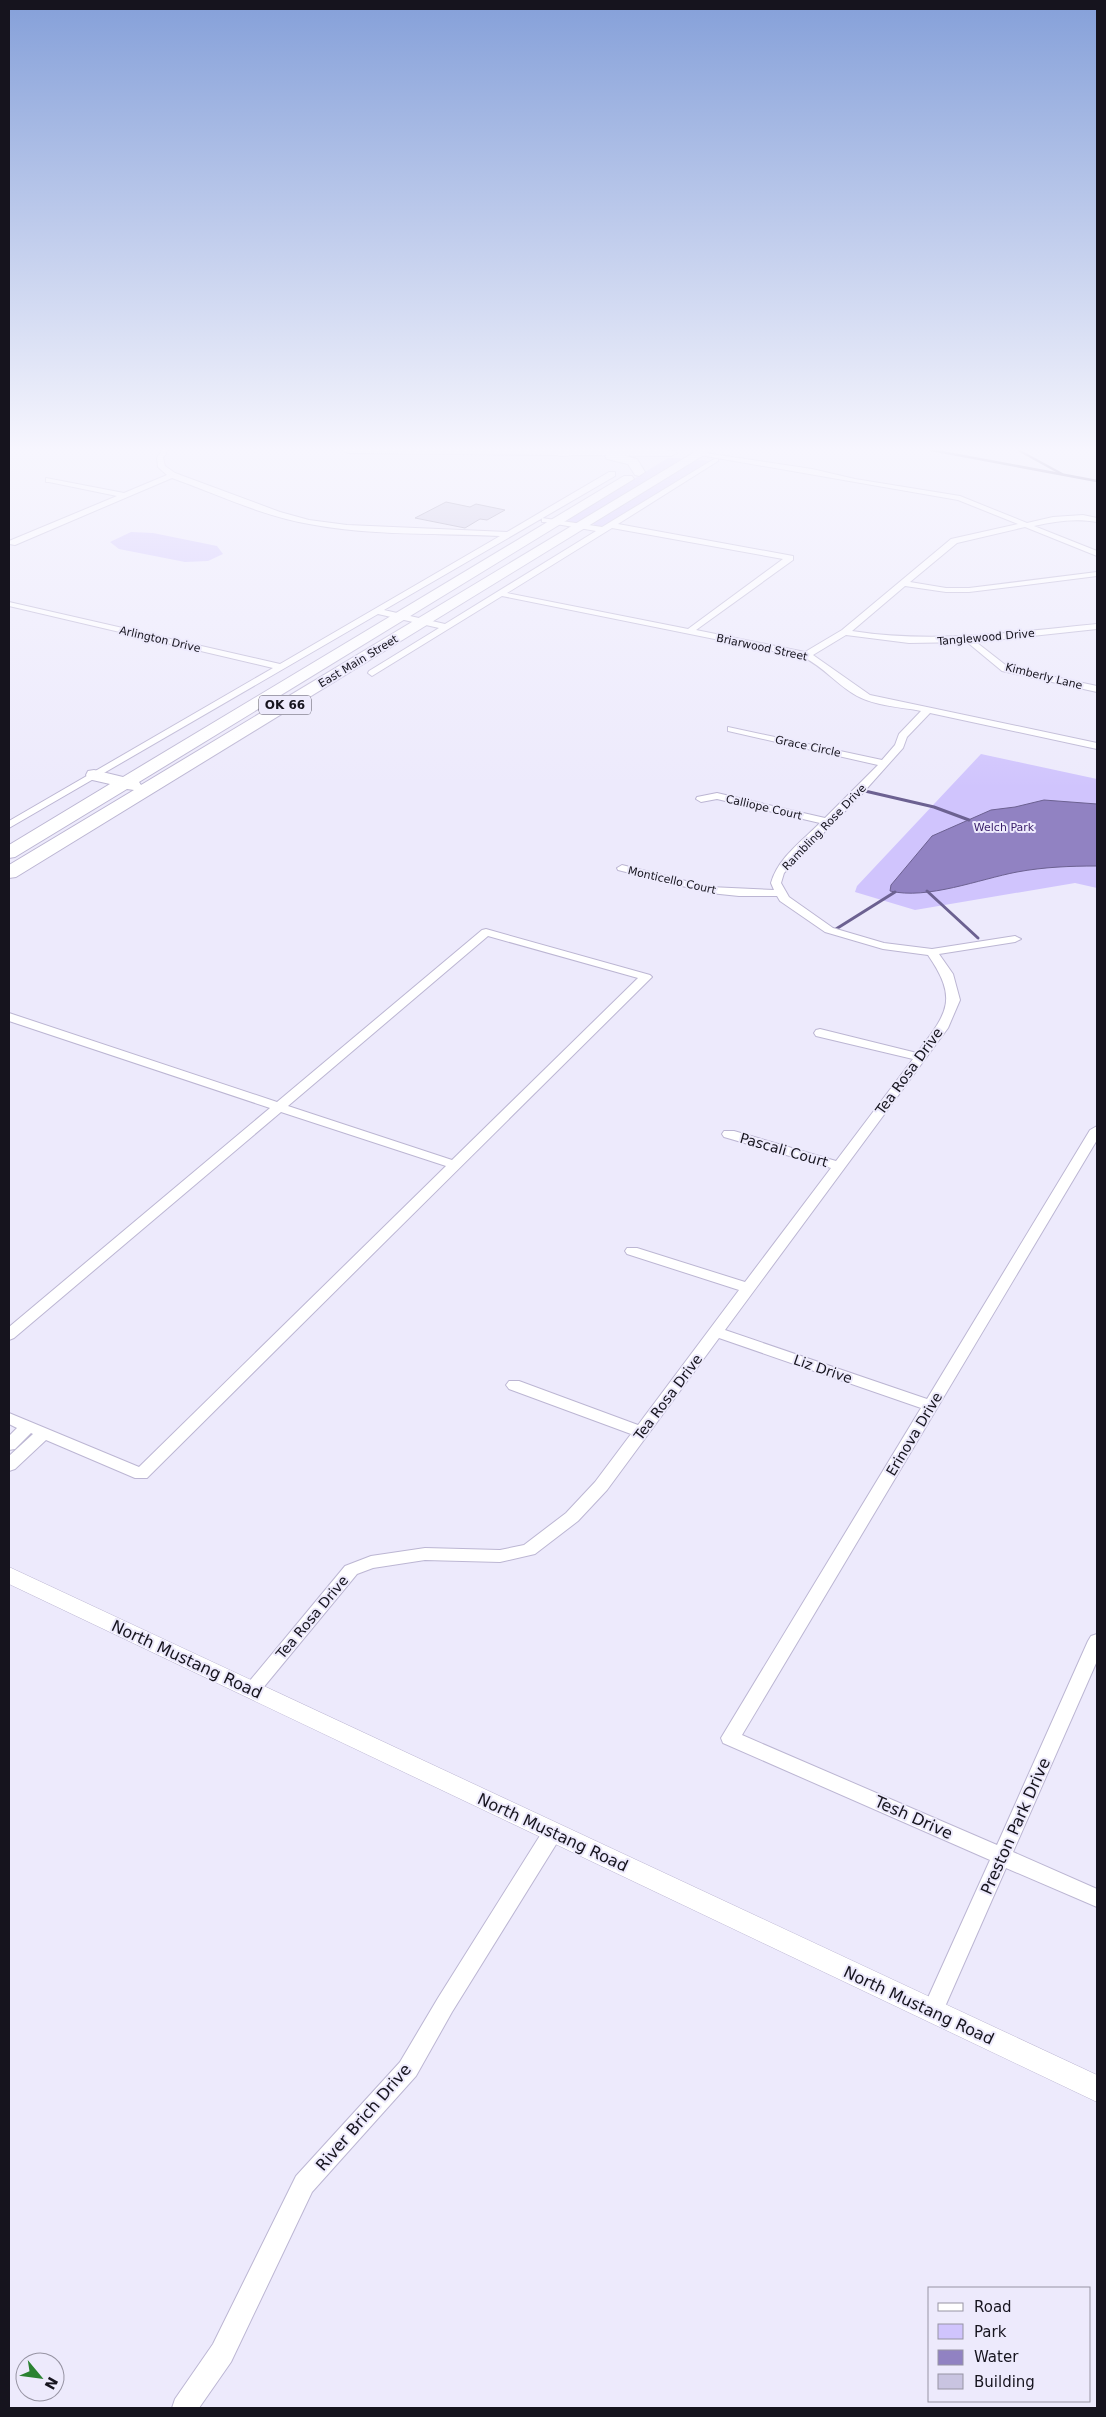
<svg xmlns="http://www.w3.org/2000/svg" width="1106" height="2417" font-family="'DejaVu Sans',sans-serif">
<rect width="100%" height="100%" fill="#edeafc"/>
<!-- green -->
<g fill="#d0c4fd">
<path d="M668 458H680V460L651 480 581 522H571L567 520Z"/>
<path d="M702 460 709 461 605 526H596L592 523 694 461Z"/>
<path d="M131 532 153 533 217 546 223 554 208 561 185 562 119 549 110 542Z"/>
<path d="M981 754 1097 779V888L1075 883 915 910 855 892 857 886Z"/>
</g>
<!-- water -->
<path fill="#9182c2" stroke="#6c6191" d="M1044 800 1097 804V866C1070 866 1044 867 1017 872 980 879 927 900 890 891L891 885 932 836 991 810 1015 807Z"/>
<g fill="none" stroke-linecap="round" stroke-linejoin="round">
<!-- stream-far1 -->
<g stroke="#6c6191" stroke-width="2.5">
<path d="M931 450 1097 481"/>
<path d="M1018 450 1062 474"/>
</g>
<!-- stream -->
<g stroke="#6c6191" stroke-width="3">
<path d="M865 791 934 807 969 820"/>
<path d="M927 891 978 938"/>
<path d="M836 929 895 892"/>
</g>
</g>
<!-- building -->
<path fill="#c9c4e1" stroke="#918ba6" d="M446 502 470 507 476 504 505 510 487 520 480 519 465 528 415 518Z"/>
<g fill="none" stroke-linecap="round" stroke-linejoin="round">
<!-- minor casing -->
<g stroke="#bcb6d3" stroke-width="2">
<g id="minor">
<path d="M162 450H168L163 458 165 466 175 473 280 512 309 520 347 525 507 532 609 472H615V476L384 610 445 624 596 531 545 522H542V518L602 527 714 459H718V461L618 524 793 556V560L696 630 805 652 842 630 951 539 1018 524 958 500 700 455 698 452 812 469 855 479 960 496 1027 523 1053 517 1083 515 1097 518V522C1076 518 1055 521 1034 526L1097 551V556L1025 527 957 543 910 582 946 588H969L1097 572V576L969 592H946L905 586 852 631C935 644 1014 632 1097 624V629L976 642 1008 667 1097 686V692L1002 671 967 642 909 643 846 635 813 655 870 695 1097 743V749L930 713 907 737 903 748 861 795 784 873 781 883 789 897 833 928 884 943 932 949 1015 936 1021 939 1015 942 939 954 953 974 960 1000 948 1028 725 1330 927 1399 1090 1130 1097 1126V1140L742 1735 997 1845 1088 1641 1091 1636 1097 1634V1661L1013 1852 1097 1889V1907L1006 1868 940 2018 933 2021 926 2018 922 2011 990 1860 723 1743 721 1738 921 1408 719 1338 607 1490 578 1521 535 1554 500 1562 425 1560 373 1568 357 1574 258 1694 252 1696 246 1694 243 1689 345 1566 371 1556 425 1548 500 1550 524 1545 566 1513 595 1482 631 1434 509 1389 506 1385 509 1381H519L638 1425 739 1290 627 1254 625 1251 627 1248H637L745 1282 831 1168 724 1137 722 1134 724 1131H734L836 1161 913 1059 816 1036 814 1033 816 1030 820 1029 917 1053C947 1013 959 1000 928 955L883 949 825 932 780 901 777 896H739L710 893 618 870 617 868 622 865 710 887 774 890 771 883C778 858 802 841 820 823L717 799 701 802 696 799 697 797 717 793 825 818 878 765 728 731V727L882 760 895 745 899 734 921 711C901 707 875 706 857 696 837 685 824 667 803 657L502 596 372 676 368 673 369 671 439 628 378 614 9 828V821L273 668 9 606V602L280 664 500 536C437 533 371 536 309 524 262 516 217 494 172 478L15 545 9 544V541L117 496 49 482H46V478L124 493 167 475 158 467 157 458ZM612 528 783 559 688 629 507 593Z"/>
<path d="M486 929 650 975 652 977 147 1478H135L46 1440 15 1469 9 1471V1456L33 1434 31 1433 15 1449 9 1450V1436L17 1428 9 1424V1413L139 1467 446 1166 281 1112 14 1338 9 1340V1327L270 1108 9 1021V1013L277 1102 482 930ZM488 936 638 978 452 1160 288 1106Z"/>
<path d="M553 1824 560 1826 563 1832 560 1838 452 2012 416 2076 312 2192 231 2362 199 2408H172L175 2399 213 2344 296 2176 400 2062 438 1998 546 1826Z"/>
</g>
</g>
<!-- tertiary casing -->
<g stroke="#bcb6d3" stroke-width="1">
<path id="tertiary" d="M9 1567 1097 2075V2102L9 1584Z"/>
</g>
<!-- primary casing -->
<g stroke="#bcb6d3" stroke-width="2">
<path id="primary" d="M343 450H665L675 451 677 453 671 456 349 453Z"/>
</g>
<!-- trunk casing -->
<g stroke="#bcb6d3" stroke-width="2">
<g id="trunk">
<path d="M557 450H598L592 454 561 456 557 455 555 452Z"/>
<path d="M698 450H712L16 877 9 878V865L134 790 127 789 15 857 9 858V845L110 784 88 779 86 775 88 771 94 770 123 777 624 476H632L634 479 139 782 141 785Z"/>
<path d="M611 452 637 459 645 472 639 476 635 475 628 464 607 459 605 456Z"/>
</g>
</g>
<!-- minor -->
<use href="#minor" fill="#fff" fill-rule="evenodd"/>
<!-- tertiary -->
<use href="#tertiary" fill="#fff" fill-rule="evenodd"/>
<!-- primary -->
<use href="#primary" fill="#fff" fill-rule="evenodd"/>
<!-- trunk -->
<use href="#trunk" fill="#fff" fill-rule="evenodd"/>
</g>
<!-- sky -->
<linearGradient id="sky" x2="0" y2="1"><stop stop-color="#85a0d9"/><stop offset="0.57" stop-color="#f7f6fe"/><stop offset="1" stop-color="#f7f6fe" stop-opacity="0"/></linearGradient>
<rect width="1106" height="788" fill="url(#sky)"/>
<g text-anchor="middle" stroke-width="4" stroke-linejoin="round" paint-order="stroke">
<!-- far-street labels -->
<g font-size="11" fill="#16141e" stroke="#edeafc">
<text transform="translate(986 637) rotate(-5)" y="4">Tanglewood Drive</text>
<text transform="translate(160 639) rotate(13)" y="4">Arlington Drive</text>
<text transform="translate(762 647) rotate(12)" y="4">Briarwood Street</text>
<text transform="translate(358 661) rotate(-31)" y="4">East Main Street</text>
<text transform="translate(1044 676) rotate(14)" y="4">Kimberly Lane</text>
<text transform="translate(808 746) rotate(12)" y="4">Grace Circle</text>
<text transform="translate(764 807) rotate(13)" y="4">Calliope Court</text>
<text transform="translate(824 827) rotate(-46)" y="4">Rambling Rose Drive</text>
<text transform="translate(672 880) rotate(13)" y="4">Monticello Court</text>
</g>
<!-- far-park labels -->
<g font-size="11" fill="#381c69" stroke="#edeafc">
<text x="1004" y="831">Welch Park</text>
</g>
<!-- shield labels -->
<rect fill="#edeafc" stroke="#565461" stroke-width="1" x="259" y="695.5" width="52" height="19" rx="4"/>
<g font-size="12" font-weight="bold" fill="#16141e">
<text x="285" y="709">OK 66</text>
</g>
<!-- street labels -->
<g font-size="14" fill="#16141e" stroke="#edeafc">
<text transform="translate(909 1071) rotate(-54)" y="5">Tea Rosa Drive</text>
<text transform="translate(784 1150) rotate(16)" y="5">Pascali Court</text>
<text transform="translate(823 1369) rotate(19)" y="5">Liz Drive</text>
<text transform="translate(668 1397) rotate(-53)" y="5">Tea Rosa Drive</text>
<text transform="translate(914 1434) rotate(-59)" y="5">Erinova Drive</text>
<text transform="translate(312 1617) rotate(-50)" y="5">Tea Rosa Drive</text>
</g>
<!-- near-street labels -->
<g font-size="16" fill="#16141e" stroke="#edeafc">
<text transform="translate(187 1659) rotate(25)" y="6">North Mustang Road</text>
<text transform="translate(914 1817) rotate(24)" y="6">Tesh Drive</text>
<text transform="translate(1015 1826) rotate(-66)" y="6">Preston Park Drive</text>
<text transform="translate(553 1832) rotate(25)" y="6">North Mustang Road</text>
<text transform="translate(919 2005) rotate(25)" y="6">North Mustang Road</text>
<text transform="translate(363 2117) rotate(-49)" y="6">River Brich Drive</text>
</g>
</g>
<!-- border -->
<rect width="1106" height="2417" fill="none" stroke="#16141e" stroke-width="20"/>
<!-- legend -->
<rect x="928" y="2287" width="162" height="115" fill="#edeafc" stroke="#9794a3"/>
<rect x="938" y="2303" width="25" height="8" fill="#ffffff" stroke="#9794a3"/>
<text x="974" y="2312" font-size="15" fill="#16141e">Road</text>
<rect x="938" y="2324" width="25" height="15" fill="#d0c4fd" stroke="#9794a3"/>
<text x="974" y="2337" font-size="15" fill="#16141e">Park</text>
<rect x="938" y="2350" width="25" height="15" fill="#9182c2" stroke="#9794a3"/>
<text x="974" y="2362" font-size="15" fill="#16141e">Water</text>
<rect x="938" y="2374" width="25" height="15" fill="#c9c4e1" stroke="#9794a3"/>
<text x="974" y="2387" font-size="15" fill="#16141e">Building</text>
<!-- north arrow -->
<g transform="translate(40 2377) rotate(119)"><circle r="24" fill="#edeafc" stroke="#9794a3"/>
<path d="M0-4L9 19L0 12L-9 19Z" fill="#2a8231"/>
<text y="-8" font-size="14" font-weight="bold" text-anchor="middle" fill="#16141e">N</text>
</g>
</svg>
